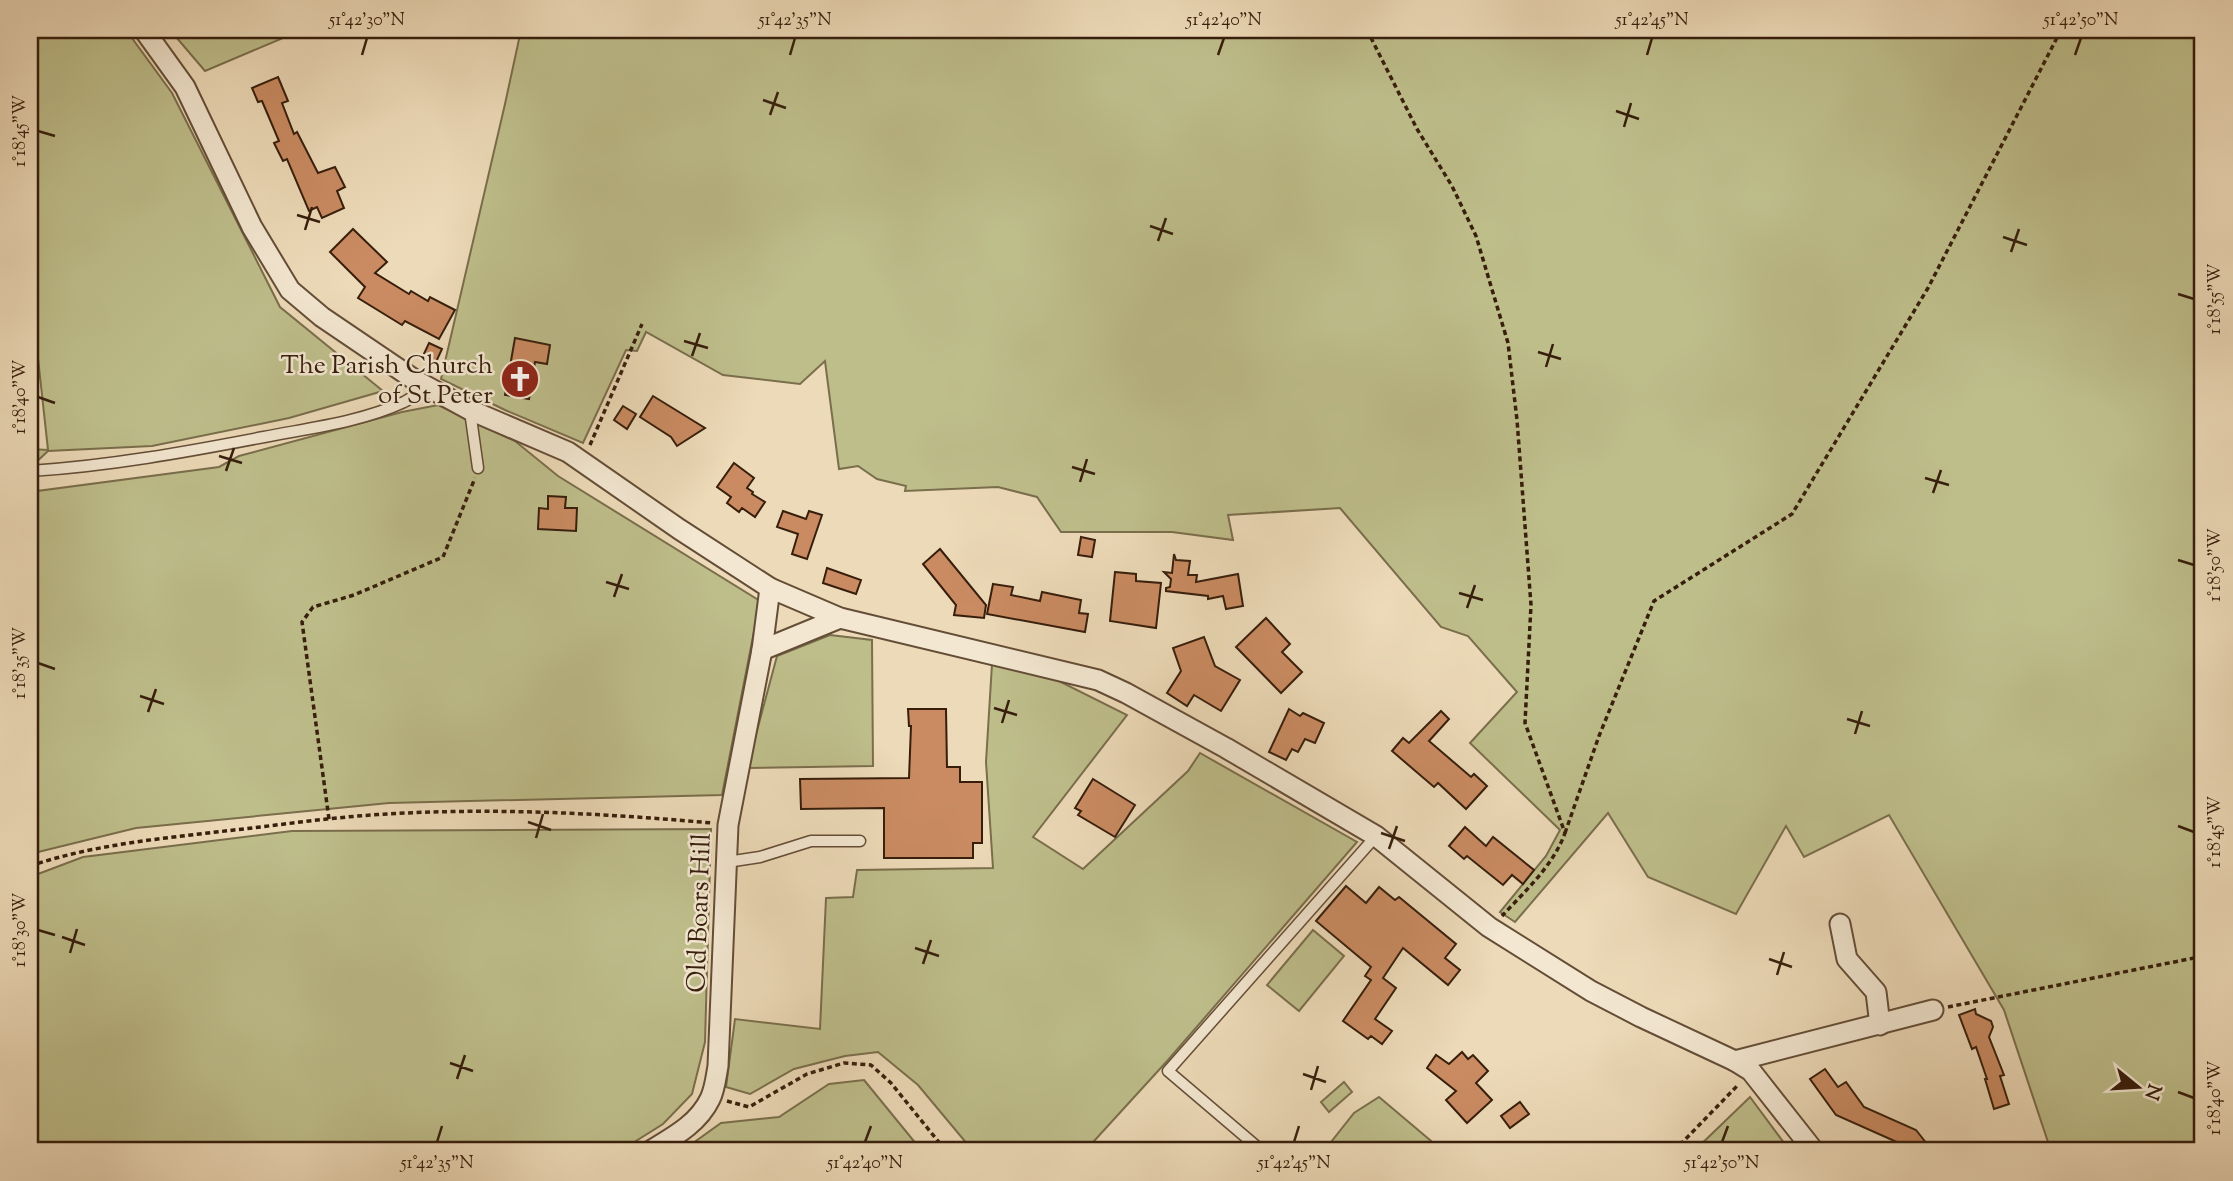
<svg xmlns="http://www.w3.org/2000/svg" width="2233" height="1181" font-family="'Sorts Mill Goudy',serif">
<rect width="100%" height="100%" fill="#eddab8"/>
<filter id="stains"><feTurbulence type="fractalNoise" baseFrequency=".00286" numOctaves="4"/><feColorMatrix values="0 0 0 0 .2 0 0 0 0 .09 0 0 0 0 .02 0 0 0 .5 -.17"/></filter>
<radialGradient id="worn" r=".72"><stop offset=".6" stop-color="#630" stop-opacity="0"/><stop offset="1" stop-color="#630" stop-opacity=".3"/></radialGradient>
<!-- green -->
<g fill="#bebe8b" stroke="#7a6e4c" stroke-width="2">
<path d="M30 30H126L172 93 280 307 383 391 289 418 152 446 48 451 30 468V449L48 450 30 285Z"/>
<path d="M170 30H302L205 71Z"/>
<path d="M521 30H2203V1151H2051L2004 1010 1889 815 1804 857 1786 826 1736 914 1648 877 1608 813 1515 922 1500 912 1546 856 1560 830 1470 743 1517 692 1468 636 1441 627 1340 508 1228 515 1233 540 1172 532H1061L1037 497 998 487 905 491 906 486 877 479 858 466 839 469 825 361 800 384 723 375 646 332 637 351 626 350 583 443 505 410 441 379 505 104Z"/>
<path d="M438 405 515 441 558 476 760 601 722 795 389 803 136 828 30 854V492L219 467 239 456 402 412Z"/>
<path d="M830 635 872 640 873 766 747 768 777 656Z"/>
<path d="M992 664 1053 678 1127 715 1033 837 1083 869 1188 771 1200 753 1357 842 1168 1060 1085 1151H973L918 1085 878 1052 845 1056 794 1069 750 1094 726 1087 735 1019 820 1029 826 898 853 897 857 870 993 868 986 762Z"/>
<path d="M711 829 705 1042 692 1094 663 1124 620 1151H30V877L83 857 292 831Z"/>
<path d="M1313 930 1344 956 1299 1011 1267 985Z"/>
<path d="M864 1080 922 1151H682L721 1123 779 1117 829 1084Z"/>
<path d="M1344 1082 1352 1092 1329 1112 1321 1102Z"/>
<path d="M1379 1097 1443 1151H1324L1354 1113Z"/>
<path d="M1750 1097 1790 1151H1694Z"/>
</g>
<!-- building -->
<g fill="#ca8b62" stroke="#371e0c" stroke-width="2">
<path d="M278 77 288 101 282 103 294 134 297 132 318 173 335 167 345 187 337 191 344 208 322 218 317 207 309 211 287 159 283 161 274 143 279 141 262 101 258 102 252 88Z"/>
<path d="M353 229 387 262 375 273 409 294 411 291 428 301 430 297 455 310 439 339 405 321 402 325 358 298 365 287 330 252Z"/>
<path d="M515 338 550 345 547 364 535 362 529 399 505 395Z"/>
<path d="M429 343 442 349 435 364 422 358Z"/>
<path d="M653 396 705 428 677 446 671 437 640 417Z"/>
<path d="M623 406 636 414 627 429 614 420Z"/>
<path d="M734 463 754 478 747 488 753 492 752 494 765 502 755 517 742 508 739 512 727 503 731 497 717 487Z"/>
<path d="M548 496 566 497 565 508H577L576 531 538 529 539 508 548 509Z"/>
<path d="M783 511 806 519 809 511 822 515 807 559 792 554 798 534 777 527Z"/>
<path d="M1081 537 1095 540 1092 557 1078 555Z"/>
<path d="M940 549 986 605 984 618 954 615 956 605 923 564Z"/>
<path d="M1174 554 1176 560 1190 561 1188 575H1197L1196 582 1238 574 1243 606 1226 609 1223 596 1208 599V596L1166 591V588L1170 587 1171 579 1164 572 1172 573Z"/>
<path d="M827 568 861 580 856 594 823 583Z"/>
<path d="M1115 572 1136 574V581L1161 583 1156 628 1110 621Z"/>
<path d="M993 584 1013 587 1011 595 1040 601 1042 592 1081 600 1079 613 1088 614 1085 632 987 614Z"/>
<path d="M1266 618 1290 644 1282 652 1302 672 1281 693 1236 647Z"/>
<path d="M1204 637 1215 666 1240 680 1221 711 1194 695 1187 706 1167 693 1181 671 1173 648Z"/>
<path d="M908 709H946L947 767H960V782H982V843H973V858H884V808L801 809 800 779 909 778 911 726H909Z"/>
<path d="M1289 709 1300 716 1303 713 1324 723 1315 743 1305 739 1298 752 1292 749 1286 760 1269 752Z"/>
<path d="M1441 711 1449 719 1429 741 1471 777 1474 774 1487 786 1466 809 1438 783 1434 787 1392 751 1403 738 1409 743Z"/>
<path d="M1093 779 1135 805 1115 837 1078 815 1081 811 1075 808Z"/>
<path d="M1465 827 1486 846 1493 837 1534 870 1523 884 1512 875 1503 885 1467 856 1464 859 1449 846Z"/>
<path d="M1346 886 1366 903 1379 887 1395 900 1399 897 1456 944 1445 958 1460 970 1448 985 1403 948 1383 978 1396 988 1375 1019 1392 1031 1382 1044 1371 1036 1368 1039 1343 1021 1371 980 1365 976 1371 967 1316 921Z"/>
<path d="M1975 1009 1976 1014 1991 1021 1993 1027 1989 1037 2004 1075 2000 1076 2009 1104 1994 1109 1985 1079H1987L1976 1047 1972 1049 1959 1015Z"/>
<path d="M1462 1052 1468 1059 1473 1055 1488 1071 1476 1083 1492 1100 1467 1123 1446 1100 1456 1091 1427 1068 1436 1055 1449 1064Z"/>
<path d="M1825 1069 1838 1087 1846 1082 1864 1107 1916 1130 1927 1144 1917 1151 1836 1115 1810 1079Z"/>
<path d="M1520 1102 1529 1114 1510 1128 1501 1116Z"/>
</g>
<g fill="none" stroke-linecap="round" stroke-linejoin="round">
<!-- service casing -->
<g stroke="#644d37" stroke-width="13">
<g id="service">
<path d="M470 411 478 468"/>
<path d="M30 471C109 466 186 452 264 437 310 428 361 422 404 402 412 398 420 392 427 387"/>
<path d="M727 862 760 857 811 841H860"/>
<path d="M1262 1151 1168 1071 1376 836"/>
</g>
</g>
<!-- minor casing -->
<g stroke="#644d37" stroke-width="23">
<g id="minor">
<path d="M144 30 185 87 252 227 290 290 322 317 415 380 470 410 568 452 679 529 770 588 840 618 1098 680 1126 693 1226 748 1376 836 1489 927 1591 991 1641 1017 1735 1061 1751 1071 1814 1151"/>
<path d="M762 650 840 618"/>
<path d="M1840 924 1847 959 1876 992 1880 1025"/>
<path d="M1735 1061 1933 1010"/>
<path d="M650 1151C673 1137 698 1124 710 1099 715 1089 716 1077 718 1066L728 825 762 650 770 588"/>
</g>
</g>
<!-- path -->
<g stroke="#371e0c" stroke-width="3.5" stroke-dasharray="5 3.5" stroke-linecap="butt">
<path d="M1367 30 1417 129 1452 186 1476 236 1508 343 1517 420 1531 605 1525 723 1565 833C1553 866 1525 891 1502 916"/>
<path d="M590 445 642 324"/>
<path d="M329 819 302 622 313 607 354 595 443 557 475 478"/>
<path d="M1565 833 1599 736 1654 601 1792 514 1928 288 2061 30"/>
<path d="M30 866C95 844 166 838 234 830 280 825 326 818 372 815 485 807 599 813 712 823"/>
<path d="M1948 1007 2194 958 2203 954"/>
<path d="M727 1101 749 1107 807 1074 844 1063 871 1065 891 1083 946 1151"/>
<path d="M1674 1151 1738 1085"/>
</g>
<!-- service -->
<use href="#service" stroke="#f3e7d1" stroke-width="10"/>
<!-- minor -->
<use href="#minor" stroke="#f3e7d1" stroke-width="19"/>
</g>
<!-- ticks -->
<path fill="none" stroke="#371e0c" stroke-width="2.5" d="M362 55 367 38M790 55 795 38M1218 55 1224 38M1647 55 1652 38M2075 55 2081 38M763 100 786 108M1616 111 1639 119M770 115 778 92M1624 127 1631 103M38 131 55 136M297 215 320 222M1150 226 1173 234M305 230 312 207M2003 237 2027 245M1158 241 1166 218M2011 252 2019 229M2178 294 2194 299M684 341 708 348M1538 352 1561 359M692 356 700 333M1546 367 1553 344M38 397 55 403M219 456 242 463M1072 467 1095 474M226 471 234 448M1925 478 1949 485M1080 482 1087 459M1933 493 1941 470M2178 560 2194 565M606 582 629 589M1459 593 1483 600M614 597 622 574M1467 608 1475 585M38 663 55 669M140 696 164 704M994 708 1017 715M148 712 156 689M1847 719 1870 726M1002 723 1009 700M1855 734 1862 711M528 822 551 830M2178 826 2194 832M1381 833 1405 841M536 838 543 814M1389 849 1397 826M38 930 55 935M62 937 85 945M915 948 939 956M70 953 77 929M1769 959 1792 967M923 964 931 940M1777 975 1784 952M450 1063 473 1071M1303 1074 1326 1082M457 1079 465 1055M1311 1090 1318 1066M2178 1092 2194 1098M437 1142 442 1126M865 1142 871 1126M1294 1142 1299 1126M1722 1142 1728 1126"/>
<!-- icons -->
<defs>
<g id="church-disc" transform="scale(2.0125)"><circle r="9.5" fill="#8f2418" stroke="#f3e7d1"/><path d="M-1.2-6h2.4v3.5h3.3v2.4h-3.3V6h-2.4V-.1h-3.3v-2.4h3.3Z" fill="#fff"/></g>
</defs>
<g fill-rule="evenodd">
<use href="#church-disc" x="520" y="379"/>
</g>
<g text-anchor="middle" stroke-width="5" stroke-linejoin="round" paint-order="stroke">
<!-- poi labels -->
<g font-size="26" fill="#371e0c" stroke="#f3e7d1" text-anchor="end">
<text x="493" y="373">The Parish Church<tspan x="493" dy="30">of St Peter</tspan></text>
</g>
<!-- street labels -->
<g font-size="26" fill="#371e0c" stroke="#f3e7d1">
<text transform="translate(698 913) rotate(-88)" y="9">Old Boars Hill</text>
</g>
</g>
<!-- margin -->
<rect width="2233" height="1181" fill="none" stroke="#eddab8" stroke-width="77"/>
<!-- north arrow -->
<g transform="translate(2138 1087) rotate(108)" stroke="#f3e7d1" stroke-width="5" paint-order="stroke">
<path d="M0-5L12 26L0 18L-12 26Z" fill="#371e0c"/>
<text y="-10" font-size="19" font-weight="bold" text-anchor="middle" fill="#371e0c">N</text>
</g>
<rect x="38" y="38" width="2156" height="1104" fill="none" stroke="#371e0c" stroke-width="2.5"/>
<g font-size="18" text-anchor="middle" fill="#371e0c">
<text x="367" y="25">51°42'30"N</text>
<text x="795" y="25">51°42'35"N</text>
<text x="1224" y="25">51°42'40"N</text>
<text x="1652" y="25">51°42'45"N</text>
<text x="2081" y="25">51°42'50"N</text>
<text transform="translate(19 131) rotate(-90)" y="6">1°18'45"W</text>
<text transform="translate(2214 299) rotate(-90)" y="6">1°18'55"W</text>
<text transform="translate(19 397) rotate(-90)" y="6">1°18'40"W</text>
<text transform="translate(2214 565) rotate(-90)" y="6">1°18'50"W</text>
<text transform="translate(19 663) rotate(-90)" y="6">1°18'35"W</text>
<text transform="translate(2214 832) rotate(-90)" y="6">1°18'45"W</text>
<text transform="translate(19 930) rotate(-90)" y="6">1°18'30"W</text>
<text transform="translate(2214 1098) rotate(-90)" y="6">1°18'40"W</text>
<text x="437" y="1168">51°42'35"N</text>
<text x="865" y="1168">51°42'40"N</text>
<text x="1294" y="1168">51°42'45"N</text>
<text x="1722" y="1168">51°42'50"N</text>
</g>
<rect width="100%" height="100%" filter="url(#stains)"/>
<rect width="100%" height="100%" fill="url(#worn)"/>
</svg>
